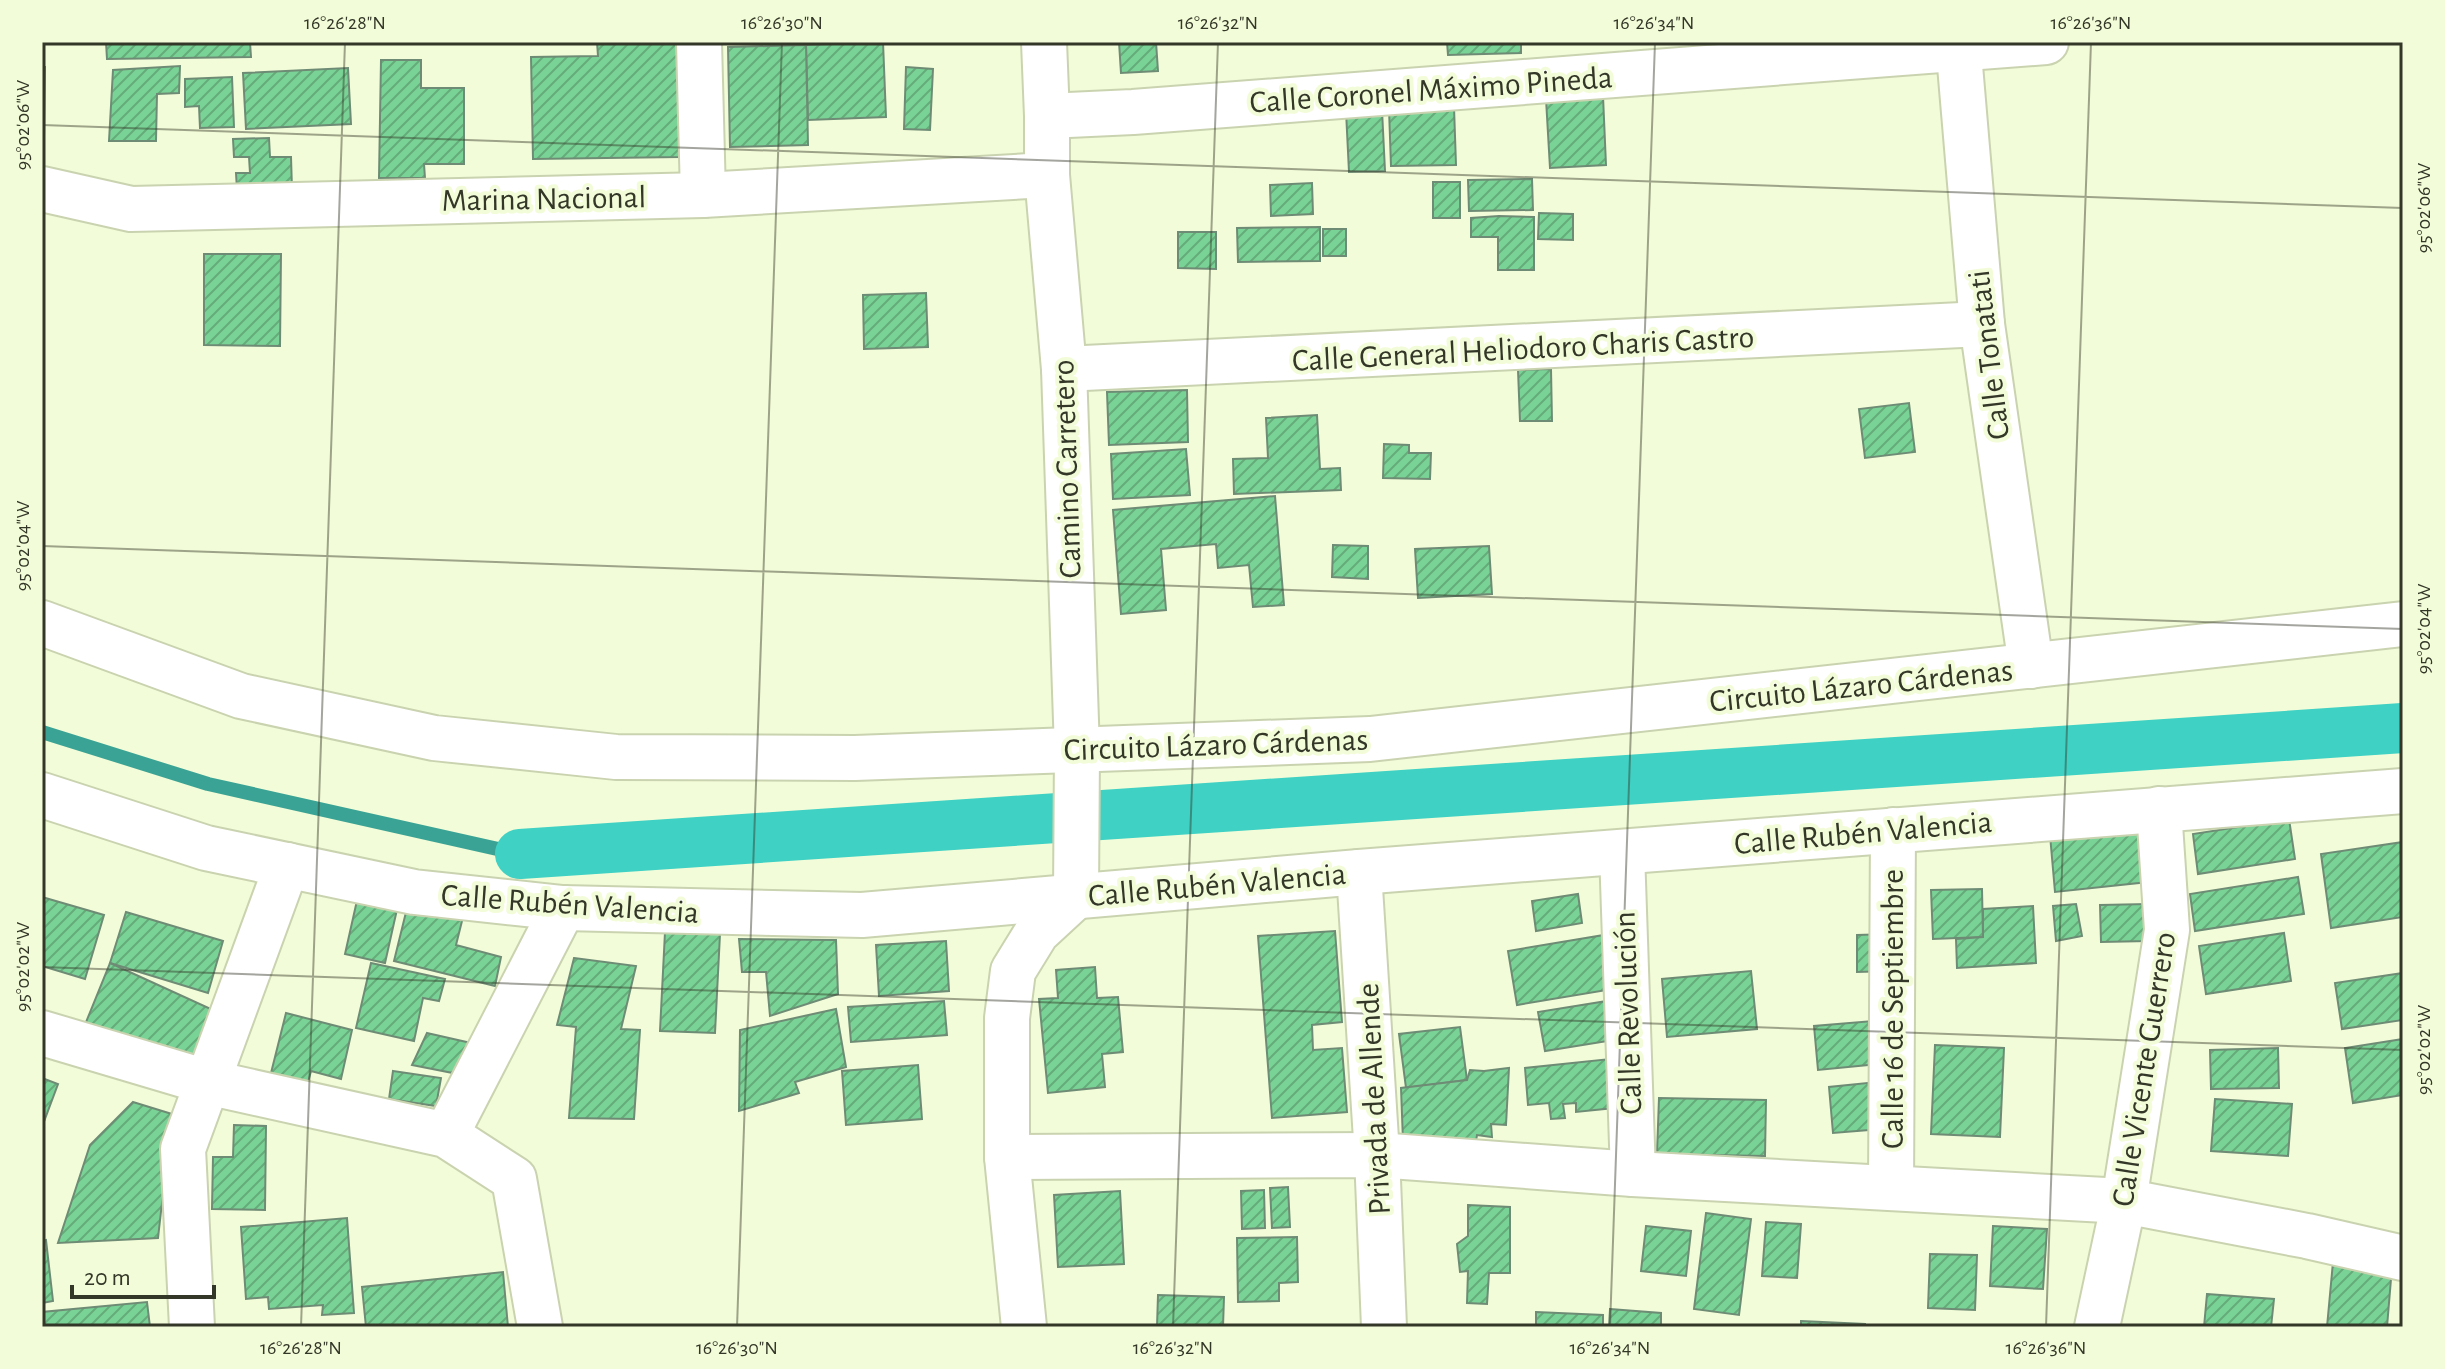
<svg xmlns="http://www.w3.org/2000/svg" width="2445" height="1369" font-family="'Alegreya Sans',sans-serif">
<defs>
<pattern id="building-hatch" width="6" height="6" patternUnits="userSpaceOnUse" patternTransform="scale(2)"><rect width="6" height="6" fill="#7ad396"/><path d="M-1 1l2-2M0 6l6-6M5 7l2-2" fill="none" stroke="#65ac7a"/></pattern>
</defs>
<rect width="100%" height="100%" fill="#f3fcd8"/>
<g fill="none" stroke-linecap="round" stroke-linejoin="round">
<!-- stream -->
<path stroke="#3ba395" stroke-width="14" d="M42 732 208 784 520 854"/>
<!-- canal -->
<path stroke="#3fd1c4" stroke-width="50" d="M520 854 2403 728"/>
</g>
<!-- building -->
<g fill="url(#building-hatch)" stroke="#6e8c75" stroke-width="2">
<path d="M106 42H250L251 57 107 59Z"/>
<path d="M597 42H678L680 157 533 159 531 57 598 56Z"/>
<path d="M883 42 886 117 808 120 806 45Z"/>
<path d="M1119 42H1156L1158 71 1121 73Z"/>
<path d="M1447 42H1521V53L1448 55Z"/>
<path d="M806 45 808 145 730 147 728 47Z"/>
<path d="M381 60H421V88H464V164H424L425 178H379Z"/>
<path d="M180 66 179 93 157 94 156 141H109L113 70Z"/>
<path d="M42 67H45L44 137H42Z"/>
<path d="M906 67 933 69 930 130 904 129Z"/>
<path d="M348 68 351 124 246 129 243 73Z"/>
<path d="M232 77 234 127 200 128 199 106 185 107V79Z"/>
<path d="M1603 96 1606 165 1550 168 1546 99Z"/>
<path d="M1454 107 1456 165 1391 166 1389 109Z"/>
<path d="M1382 110 1385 171 1349 172 1346 111Z"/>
<path d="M269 138 270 157H291L292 189 237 190 236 173H250L249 157H234L233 139Z"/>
<path d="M1532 179 1533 210 1469 211 1468 180Z"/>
<rect x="1433" y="182" width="27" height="36"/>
<path d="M1312 183 1313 214 1271 216 1270 185Z"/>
<path d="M1539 213 1573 214V240L1538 239Z"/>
<path d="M1499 216 1534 217V270H1498V237H1471V218Z"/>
<path d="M1320 227V261L1238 262 1237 228Z"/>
<rect x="1323" y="229" width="23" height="27"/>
<path d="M1178 232H1216V269L1178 268Z"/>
<path d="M204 254H281L280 346 204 345Z"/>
<path d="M926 293 928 347 864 349 863 295Z"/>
<path d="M1551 369 1552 421H1520L1518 370Z"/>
<path d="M1187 390 1188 442 1109 445 1107 392Z"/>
<path d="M1909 403 1915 452 1865 458 1859 409Z"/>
<path d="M1317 415 1320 469 1340 468 1341 490 1234 494 1233 459 1268 458 1266 418Z"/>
<path d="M1384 444 1409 445V453H1431L1430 479 1383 478Z"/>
<path d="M1186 449 1190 495 1113 499 1111 454Z"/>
<path d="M1275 496 1284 605 1253 607 1249 565 1218 568 1216 544 1161 549 1166 610 1121 614 1113 510Z"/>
<path d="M1333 545 1368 546V579L1332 577Z"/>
<path d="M1489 546 1492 594 1418 598 1415 549Z"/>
<path d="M2289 819 2295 859 2198 874 2193 834Z"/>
<path d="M2143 826 2148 882 2055 892 2050 835Z"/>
<path d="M2403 842V917L2331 928 2321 854Z"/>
<path d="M2298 877 2304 914 2195 931 2190 894Z"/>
<path d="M1982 889 1983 937 1933 939 1931 890Z"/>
<path d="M1578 894 1582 923 1536 931 1532 901Z"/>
<path d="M358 896 398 905 385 963 345 954Z"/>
<path d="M42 897 104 915 85 979 42 966Z"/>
<path d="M409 900 464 913 456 945 501 957 495 986 394 961Z"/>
<path d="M2076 904 2082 936 2056 941 2053 906Z"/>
<path d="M2148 904V941L2101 942 2100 905Z"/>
<path d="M2033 906 2036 963 1957 968 1956 939 1983 937V909Z"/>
<path d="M126 912 223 941 208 993 110 963Z"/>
<path d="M1335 931 1342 1022 1312 1025 1313 1050 1342 1048 1347 1112 1272 1118 1258 936Z"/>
<path d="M665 932 720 934 715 1033 660 1031Z"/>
<path d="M2284 933 2291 981 2206 994 2199 946Z"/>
<path d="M1890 934 1891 971 1857 972V935Z"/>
<path d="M1604 935 1613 989 1517 1005 1508 951Z"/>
<path d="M739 939 836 940 838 994 770 1016 766 972H742Z"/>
<path d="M946 941 949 991 879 996 876 945Z"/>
<path d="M574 958 636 966 621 1029 640 1030 634 1119 569 1118 576 1027 557 1025Z"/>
<path d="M110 963 213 1010 188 1074 80 1037Z"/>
<path d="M371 963 445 979 439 1001 423 998 414 1041 356 1028Z"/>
<path d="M1095 967 1097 998 1118 997 1123 1052 1102 1054 1105 1087 1048 1093 1039 999 1058 998 1056 970Z"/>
<path d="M1751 971 1757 1029 1667 1037 1662 979Z"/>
<path d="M2403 973V1020L2342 1029 2335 983Z"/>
<path d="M944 1001 947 1035 851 1042 848 1007Z"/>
<path d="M1607 1001 1614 1040 1545 1051 1538 1012Z"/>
<path d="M836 1009 846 1067 795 1082 799 1093 739 1111 740 1030Z"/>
<path d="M286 1013 352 1030 341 1079 311 1071 307 1086 270 1077Z"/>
<path d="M1873 1021 1878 1064 1818 1070 1814 1026Z"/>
<path d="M1460 1027 1467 1080 1406 1088 1399 1034Z"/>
<path d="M427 1033 471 1043 458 1074 412 1065Z"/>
<path d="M2403 1039V1095L2353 1103 2345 1048Z"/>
<path d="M1935 1045 2004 1048 2000 1137 1931 1134Z"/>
<path d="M2278 1048 2279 1088 2211 1089 2210 1050Z"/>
<path d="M1610 1059 1614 1108 1576 1112V1103L1563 1104 1565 1118 1551 1119 1549 1103 1528 1105 1525 1068Z"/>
<path d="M918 1065 922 1119 846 1125 842 1071Z"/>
<path d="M1509 1068 1506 1125 1491 1124 1492 1137 1477 1135 1475 1147 1403 1141 1401 1088 1467 1080 1470 1070 1484 1071Z"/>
<path d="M393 1071 441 1078 436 1106 389 1099Z"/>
<path d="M42 1078 58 1084 42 1127Z"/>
<path d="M1877 1082 1881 1129 1833 1133 1829 1087Z"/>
<path d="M1659 1098 1766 1100 1765 1156 1657 1154Z"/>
<path d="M2215 1099 2292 1104 2288 1156 2211 1151Z"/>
<path d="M133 1102 172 1114 158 1238 58 1243 90 1145Z"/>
<path d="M234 1125 266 1126 265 1210 212 1209 213 1157H233Z"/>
<path d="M1288 1187 1290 1227 1272 1228 1270 1188Z"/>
<path d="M1264 1190 1265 1228 1242 1229 1241 1191Z"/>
<path d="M1120 1191 1124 1264 1058 1267 1054 1195Z"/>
<path d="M1468 1205 1510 1207V1273H1489L1487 1304 1467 1303 1468 1271 1460 1272 1457 1244 1468 1236Z"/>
<path d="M1706 1213 1751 1219 1739 1315 1694 1309Z"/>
<path d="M347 1218 354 1313 322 1315 323 1305 269 1309 268 1297 246 1299 241 1227Z"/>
<path d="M1766 1222 1801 1224 1797 1278 1762 1276Z"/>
<path d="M1646 1226 1691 1231 1686 1276 1641 1271Z"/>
<path d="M1993 1226 2047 1229 2043 1289 1990 1286Z"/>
<path d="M1297 1237 1298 1282 1279 1283V1301L1238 1302 1237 1238Z"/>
<path d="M46 1240 53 1301 42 1303V1241Z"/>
<path d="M1930 1254 1977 1255 1975 1310 1928 1308Z"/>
<path d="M2333 1262 2392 1267 2387 1327H2327Z"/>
<path d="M503 1272 508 1327H366L362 1287Z"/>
<path d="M2207 1294 2274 1299 2271 1327H2204Z"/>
<path d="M1158 1295 1224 1297 1223 1327H1157Z"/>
<path d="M147 1302 150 1327H42V1312Z"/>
<path d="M1610 1309 1661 1313V1327H1609Z"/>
<path d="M1536 1312 1603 1315V1327H1536Z"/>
<path d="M1801 1321 1865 1324V1327H1801Z"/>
</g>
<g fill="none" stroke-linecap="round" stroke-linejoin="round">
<!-- minor casing -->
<g stroke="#cad3af" stroke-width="48">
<g id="minor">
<path d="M699 42 703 195"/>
<path d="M1958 42 1982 324 2031 666"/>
<path d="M1047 116 1133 112 2046 42"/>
<path d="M42 189 131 209 703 195 1047 175"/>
<path d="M1064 369 1982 324"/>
<path d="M42 623 241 696 434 738 616 757 855 758 1370 739 2403 624"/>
<path d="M42 795 206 848 414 892 563 908 862 915 1359 872 2403 791"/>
<path d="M1622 852 1633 1174"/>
<path d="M1359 872 1377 1155 1384 1327"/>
<path d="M42 1033 207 1082 446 1135 514 1179 540 1327"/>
<path d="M446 1135 563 908"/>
<path d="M1007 1157 1377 1155 1633 1174 2124 1201 2307 1236 2403 1258"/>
<path d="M1891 1188 1893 830"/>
<path d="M192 1327 183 1149 287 865"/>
<path d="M1024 1327 1007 1157V1018L1013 971 1037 932 1076 896 1077 750 1064 369 1047 175V116L1044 42"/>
<path d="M2097 1327 2124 1201 2167 930 2159 809"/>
</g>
</g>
<!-- minor -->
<use href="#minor" stroke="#fff" stroke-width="44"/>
</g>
<!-- ticks -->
<path fill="none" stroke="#333728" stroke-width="2" stroke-opacity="0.45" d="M42 125 2403 208M42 546 2403 629M42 967 2403 1050M301 1327 345 42M737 1327 782 42M1173 1327 1218 42M1610 1327 1655 42M2046 1327 2091 42"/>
<g text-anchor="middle" stroke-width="8" stroke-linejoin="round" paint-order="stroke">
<!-- street labels -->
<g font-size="32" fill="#333728" stroke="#f3fcd8">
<text transform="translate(1431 89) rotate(-4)" y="11">Calle Coronel Máximo Pineda</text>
<text transform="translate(544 198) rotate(-1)" y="11">Marina Nacional</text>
<text transform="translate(1523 348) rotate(-3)" y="11">Calle General Heliodoro Charis Castro</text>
<text transform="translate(1988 355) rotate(-97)" y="11">Calle Tonatati</text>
<text transform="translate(1066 469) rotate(-92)" y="11">Camino Carretero</text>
<text transform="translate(1861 685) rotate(-6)" y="11">Circuito Lázaro Cárdenas</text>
<text transform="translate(1216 744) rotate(-2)" y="11">Circuito Lázaro Cárdenas</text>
<text transform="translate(1863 832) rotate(-5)" y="11">Calle Rubén Valencia</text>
<text transform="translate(1217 884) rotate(-5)" y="11">Calle Rubén Valencia</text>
<text transform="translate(570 903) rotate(4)" y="11">Calle Rubén Valencia</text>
<text transform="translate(1892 1009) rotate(-90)" y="11">Calle 16 de Septiembre</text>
<text transform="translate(1627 1013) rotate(-92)" y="11">Calle Revolución</text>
<text transform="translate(2143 1069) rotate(-81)" y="11">Calle Vicente Guerrero</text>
<text transform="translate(1373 1099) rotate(-93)" y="11">Privada de Allende</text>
</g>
</g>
<!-- border -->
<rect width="2445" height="1369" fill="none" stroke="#f3fcd8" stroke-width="88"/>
<!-- scale -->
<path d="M72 1285v12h142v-12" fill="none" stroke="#333728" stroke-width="4"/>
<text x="84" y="1285" font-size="24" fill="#333728" stroke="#f3fcd8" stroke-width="6" paint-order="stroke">20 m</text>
<rect x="44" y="44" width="2357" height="1281" fill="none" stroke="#333728" stroke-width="3"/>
<g font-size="20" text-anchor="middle" fill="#333728">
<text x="345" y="29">16°26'28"N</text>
<text x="782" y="29">16°26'30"N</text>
<text x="1218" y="29">16°26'32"N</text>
<text x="1654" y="29">16°26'34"N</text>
<text x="2091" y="29">16°26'36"N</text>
<text transform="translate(22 125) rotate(-90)" y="7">95°02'06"W</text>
<text transform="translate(2423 208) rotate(-90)" y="7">95°02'06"W</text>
<text transform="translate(22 546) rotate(-90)" y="7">95°02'04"W</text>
<text transform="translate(2423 629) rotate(-90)" y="7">95°02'04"W</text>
<text transform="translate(22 967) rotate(-90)" y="7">95°02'02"W</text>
<text transform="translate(2423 1050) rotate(-90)" y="7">95°02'02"W</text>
<text x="301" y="1354">16°26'28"N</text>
<text x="737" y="1354">16°26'30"N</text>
<text x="1173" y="1354">16°26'32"N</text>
<text x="1610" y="1354">16°26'34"N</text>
<text x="2046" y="1354">16°26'36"N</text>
</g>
</svg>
